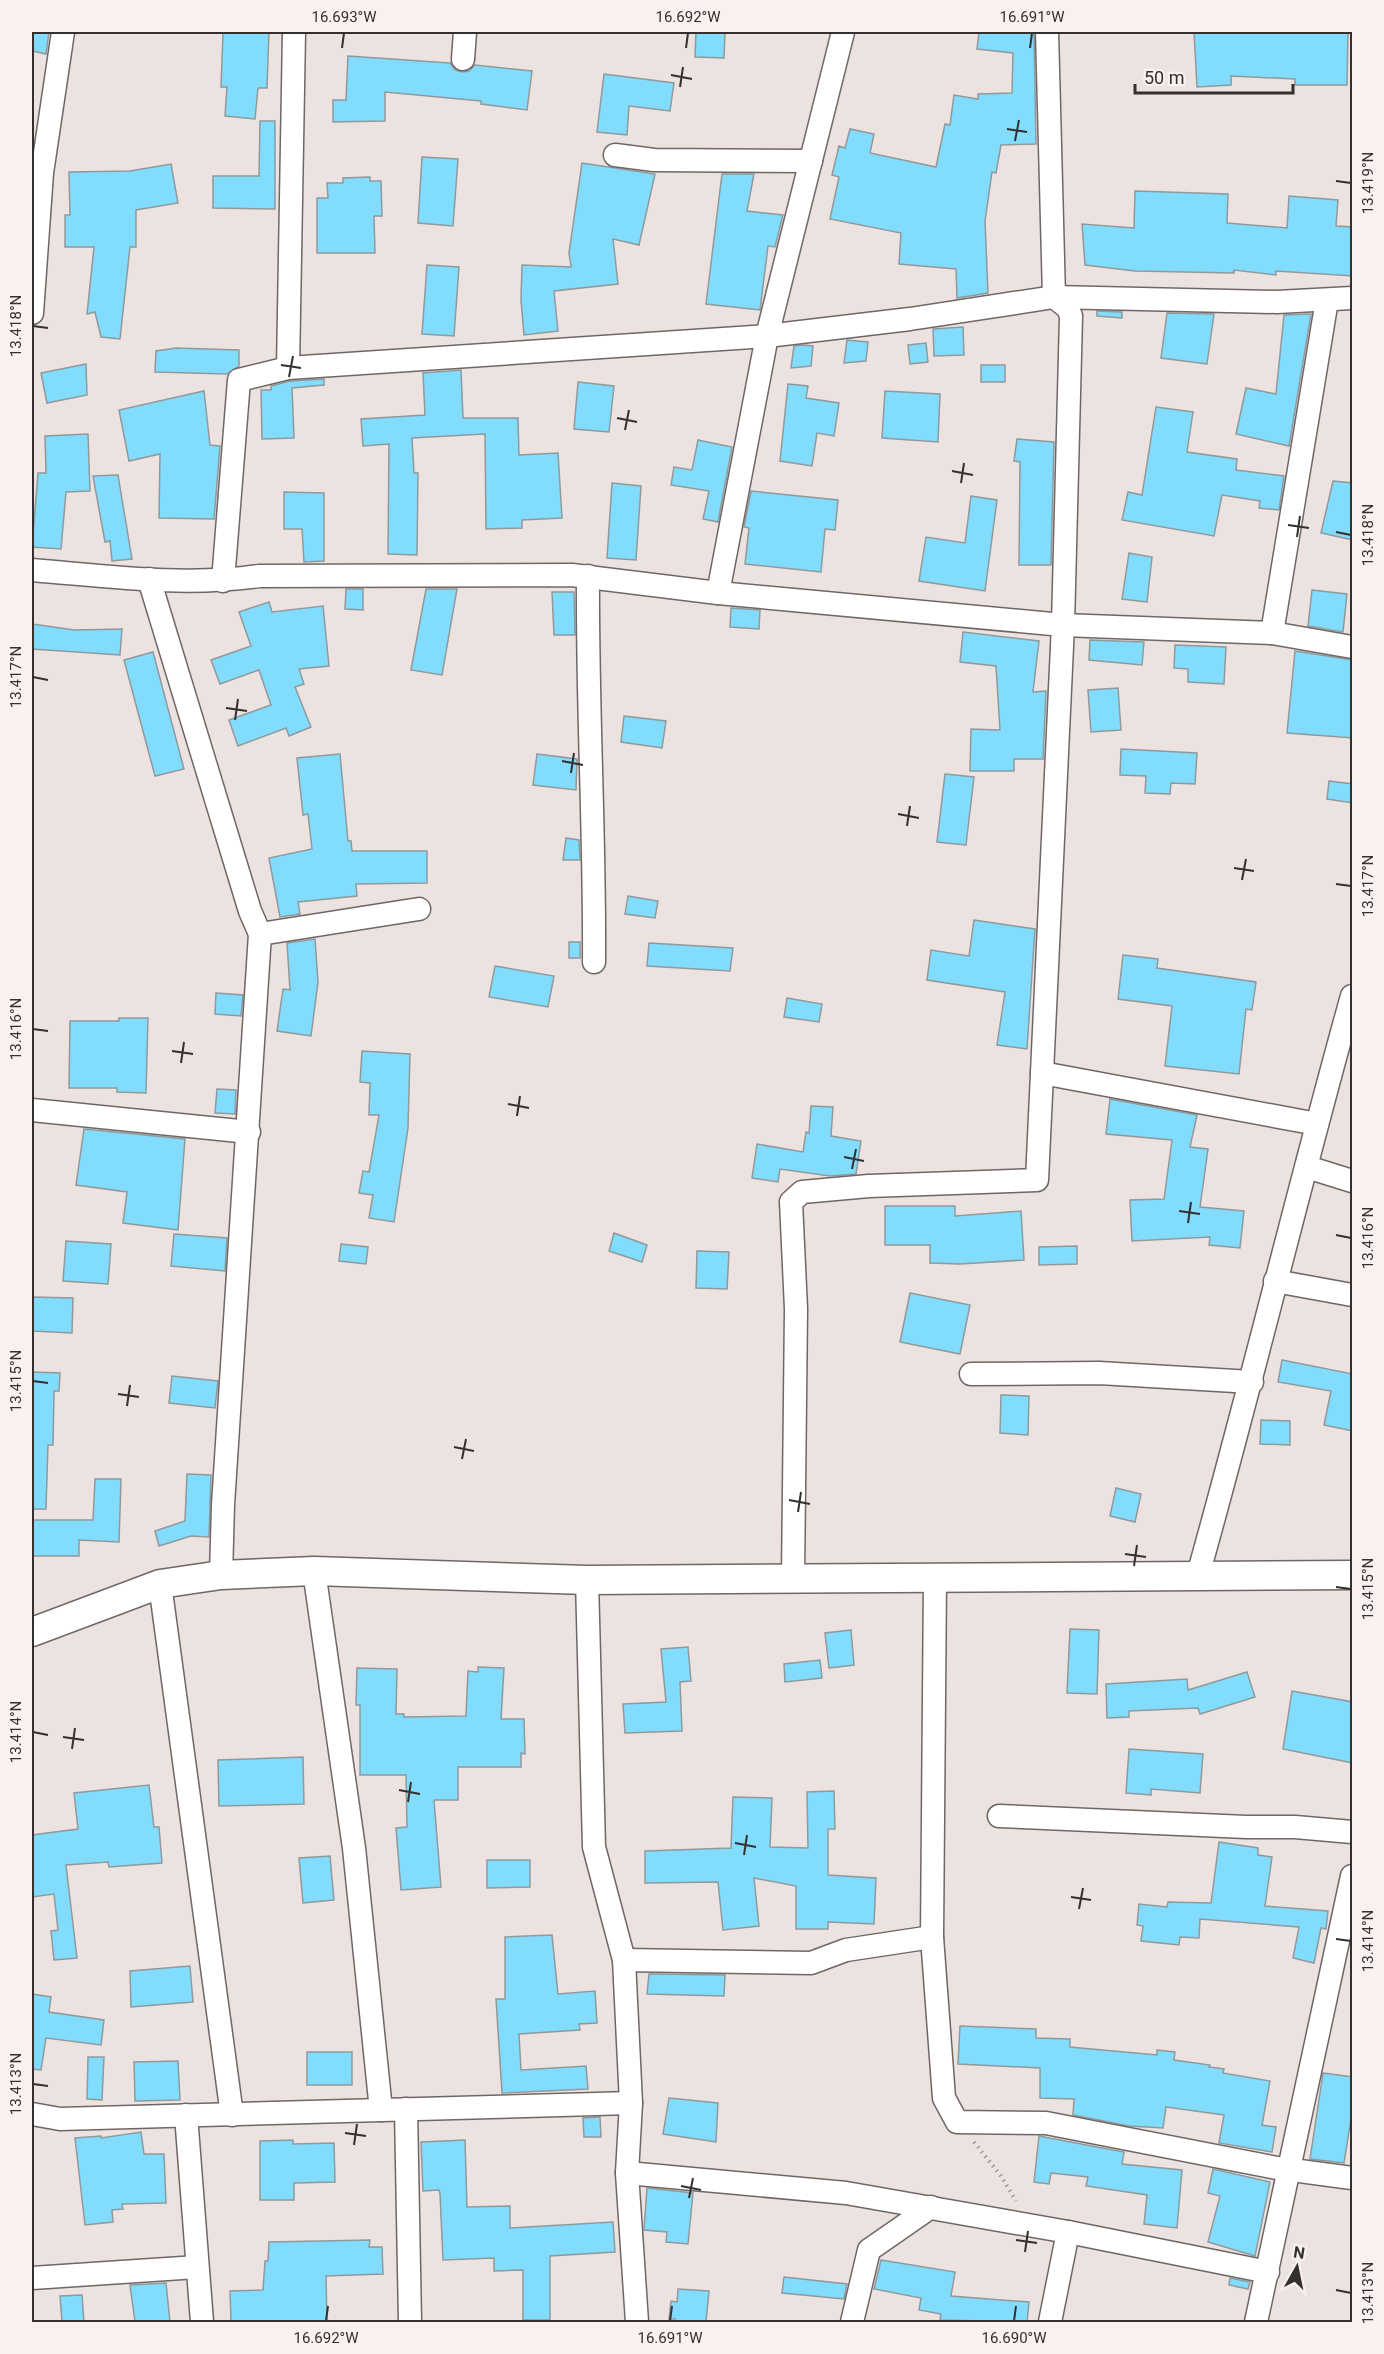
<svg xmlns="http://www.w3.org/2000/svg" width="1384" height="2354" font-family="Roboto,sans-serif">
<rect width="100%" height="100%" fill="#ece3e0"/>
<!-- building -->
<g fill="#81dcfd" stroke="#90999c" stroke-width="1.5">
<path d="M32 32H49L46 54 32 51Z"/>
<path d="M223 32H269L267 88H258L255 119 225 116 227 87H221Z"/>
<path d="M696 32H725L724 58 695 57Z"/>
<path d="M979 32H1034L1036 144 1001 145 996 173 992 172 985 221 988 293 957 298 956 269 899 264 901 233 830 219 839 177 832 175 839 146 845 148 850 129 874 134 870 153 936 167 945 124 950 125 954 95 978 99V94L1012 93 1013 53 977 49Z"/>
<path d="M1194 32H1348L1347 85H1295V79L1231 76V85L1197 87Z"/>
<path d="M348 56 450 63 455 70 463 72 469 71 475 65 532 71 527 110 481 104V101L385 92V121L333 122V100H346Z"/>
<path d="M604 74 674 83 670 111 629 106 627 135 597 132Z"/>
<path d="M260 121H275V209L213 208V176H259Z"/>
<path d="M422 157 458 159 453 226 418 223Z"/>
<path d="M582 163 655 174 639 245 613 239 618 284 554 291 558 331 524 335 521 300 522 265 571 267 569 253Z"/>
<path d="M171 164 178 203 136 210V247H130L120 339 101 337 95 312 87 314 94 247H65V215H70L69 172 130 171Z"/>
<path d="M722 174H754L747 211 783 215 775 247 768 246 760 310 706 304Z"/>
<path d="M370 177V181H381L382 216H374L375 253H317V198H328L327 183H343V178Z"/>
<path d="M1135 191 1228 194 1227 223 1287 228 1289 196 1338 200 1336 226 1353 227V276L1276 271V275L1234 270V273L1135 271 1085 265 1082 224 1134 228Z"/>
<path d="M427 265 459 267 454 336 422 334Z"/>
<path d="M1097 311 1122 312V318L1097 316Z"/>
<path d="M1167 313 1214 314 1207 364 1161 358Z"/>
<path d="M1311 314 1289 446 1236 434 1246 388 1276 394 1284 315Z"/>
<path d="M963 327 964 355 934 356 933 329Z"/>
<path d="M847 340 868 342 866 361 844 363Z"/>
<path d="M926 343 928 362 910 364 908 345Z"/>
<path d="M804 345 813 346 811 366 791 368 794 346Z"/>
<path d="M176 348 239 350V366L227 374 155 372 156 351Z"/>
<path d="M86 364 87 395 47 403 41 373Z"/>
<rect x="981" y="365" width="24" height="17"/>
<path d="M461 370 463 418H518L519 455 558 453 562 518 522 520V528L486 529 485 434 412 438 414 473H418L417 555 388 554 389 444 363 446 361 419 425 415 423 373Z"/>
<path d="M324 379V385L292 388 294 438 262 439 261 390H271V386L290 381Z"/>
<path d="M578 382 614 386 609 432 574 429Z"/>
<path d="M788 384 808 386 806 398 839 403 834 436 817 433 812 466 780 461Z"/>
<path d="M204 391 210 445 220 446 214 519 159 518 160 454 129 461 119 410Z"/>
<path d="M885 391 940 394 938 442 882 438Z"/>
<path d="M1156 407 1193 412 1187 452 1237 459 1236 470 1284 476 1279 510 1259 508 1260 501 1222 495 1214 536 1122 520 1128 492 1142 495Z"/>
<path d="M88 434 90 491 66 492 61 549 32 547 38 473H46L45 436Z"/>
<path d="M1017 439 1054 442 1051 565H1019L1020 462 1014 461Z"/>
<path d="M698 440 732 447 718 522 703 519 709 491 671 485 674 467 692 470Z"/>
<path d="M118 475 132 559 112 561 110 541 105 542 93 476Z"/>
<path d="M1333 481 1353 483V540L1321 533Z"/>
<path d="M612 483 641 486 636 560 607 558Z"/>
<path d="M751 491 838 500 835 530 825 529 821 572 745 564 749 528 744 527Z"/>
<path d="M284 492 324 493V561L304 562 302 529H284Z"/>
<path d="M971 496 997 500 985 591 919 581 926 537 965 543Z"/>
<path d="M1129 553 1152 557 1147 602 1122 599Z"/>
<path d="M346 589H363V610L345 609Z"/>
<path d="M426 589H457L442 675 411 670Z"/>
<path d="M1312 590 1347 594 1343 632 1308 626Z"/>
<path d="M552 592H574L575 635H554Z"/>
<path d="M269 602 272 612 323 606 329 666 299 669 304 684 295 687 311 727 289 736 286 728 238 746 229 720 271 705 259 670 220 684 211 660 251 646 239 612Z"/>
<path d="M731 608 760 610 759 629 730 627Z"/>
<path d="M32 624 75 630 122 629 120 655 32 649Z"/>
<path d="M963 632 1039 641 1033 692 1046 691 1043 759H1014V771H970L971 729 1000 730 996 666 960 662Z"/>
<path d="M1090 640 1144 642 1142 665 1089 660Z"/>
<path d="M1175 645 1226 647 1224 684 1188 682V669L1174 668Z"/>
<path d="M1295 651 1353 660V738L1287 733Z"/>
<path d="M153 652 184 769 155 776 124 660Z"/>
<path d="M1118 688 1121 730 1091 732 1088 690Z"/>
<path d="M624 716 666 721 662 748 621 742Z"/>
<path d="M1121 749 1197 753 1195 784 1171 783 1170 794 1145 793 1146 776 1120 775Z"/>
<path d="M340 754 348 841H351L352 851H427V883L356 884 357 896 298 902 300 914 280 917 269 858 312 849 308 814 303 815 297 758Z"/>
<path d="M537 754 577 759 576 790 533 785Z"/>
<path d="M945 774 974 777 966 845 937 842Z"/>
<path d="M1329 781 1353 784V803L1327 799Z"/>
<path d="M566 838 579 840 580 860H563Z"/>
<path d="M628 896 658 901 655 918 625 914Z"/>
<path d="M974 920 1035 929 1027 1049 997 1045 1005 992 927 980 931 950 969 956Z"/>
<path d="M315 939 318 982 311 1036 277 1031 283 989 290 990 287 943Z"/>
<rect x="569" y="942" width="11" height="16"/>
<path d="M649 943 733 948 730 971 647 966Z"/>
<path d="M1123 955 1158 959 1157 968 1256 982 1252 1010 1246 1009 1239 1074 1165 1066 1172 1006 1118 999Z"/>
<path d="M495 966 554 976 548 1007 489 997Z"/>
<path d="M216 993 243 995 241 1016 215 1014Z"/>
<path d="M787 998 822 1004 819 1022 784 1017Z"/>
<path d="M119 1018H148L146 1093 117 1092V1088H69L70 1021H119Z"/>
<path d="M362 1051 410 1054 408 1128 394 1222 369 1218 373 1195 359 1193 363 1171 369 1172 379 1115H369L370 1083 360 1082Z"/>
<path d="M217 1089 236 1090 235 1114 215 1113Z"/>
<path d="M1110 1099 1197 1115 1190 1147 1208 1149 1200 1207 1244 1211 1240 1248 1209 1245 1210 1237 1132 1241 1130 1200 1164 1199 1172 1140 1106 1134Z"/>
<path d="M811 1106 833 1107 831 1136 861 1141 856 1174 830 1176 780 1169 778 1182 752 1178 757 1144 803 1152 806 1132 809 1133Z"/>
<path d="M84 1129 185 1139 178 1230 123 1223 127 1192 76 1185Z"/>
<path d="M885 1206H955V1216L1021 1211 1024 1260 960 1264 930 1263V1245H885Z"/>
<path d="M614 1233 647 1245 642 1262 609 1251Z"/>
<path d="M174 1234 227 1238 225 1271 171 1266Z"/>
<path d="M66 1241 111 1244 108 1284 63 1281Z"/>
<path d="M341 1244 368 1247 366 1264 339 1261Z"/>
<path d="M1077 1246V1264L1039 1265V1247Z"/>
<path d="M697 1251 729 1252 727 1289 696 1288Z"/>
<path d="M910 1293 970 1305 960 1354 900 1342Z"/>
<path d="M32 1297 73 1298 72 1333 32 1331Z"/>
<path d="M1282 1360 1353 1374V1431L1324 1425 1331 1391 1278 1382Z"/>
<path d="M32 1372 60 1373 59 1391H54L53 1445H48L46 1509H32Z"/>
<path d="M172 1376 218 1381 215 1408 169 1403Z"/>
<path d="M1001 1395 1029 1396 1028 1435 1000 1433Z"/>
<path d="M1261 1420 1290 1421V1445L1260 1444Z"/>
<path d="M187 1474 211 1475 209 1537 191 1536 159 1546 155 1531 185 1521Z"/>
<path d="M95 1479H121L119 1542 79 1540V1556H32V1520H93Z"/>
<path d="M1116 1488 1141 1494 1135 1522 1110 1516Z"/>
<path d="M1070 1629 1099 1630 1097 1694 1067 1693Z"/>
<path d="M851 1630 854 1665 829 1668 825 1633Z"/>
<path d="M688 1647 691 1681 680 1682 682 1731 625 1733 623 1704 666 1702 661 1649Z"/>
<path d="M820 1660 822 1678 785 1682 784 1664Z"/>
<path d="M478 1667 504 1668 501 1719H524L525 1754 521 1753V1767H458V1800H434L441 1887 401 1890 396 1828 407 1827 406 1775H360V1705H356L357 1668 397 1669 396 1714H404V1717L466 1716 468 1671 478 1672Z"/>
<path d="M1247 1672 1255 1697 1200 1714 1198 1708 1129 1711V1717L1107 1718 1106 1684 1187 1679 1188 1690Z"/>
<path d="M1292 1691 1353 1702V1763L1283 1749Z"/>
<path d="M1129 1749 1203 1754 1200 1793 1151 1789V1795L1126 1793Z"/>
<path d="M303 1757 304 1804 219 1806 218 1760Z"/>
<path d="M149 1785 154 1827H159L162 1863 109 1867 108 1862 66 1865 77 1958 54 1960 51 1931 58 1930 54 1894 32 1897V1835L78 1829 74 1793Z"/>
<path d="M834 1791 835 1829H828V1875L876 1878 874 1924 828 1922V1929H796V1886L754 1878 759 1926 723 1930 718 1882 645 1883V1851L731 1848 733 1797 772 1798 770 1847 808 1848 807 1792Z"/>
<path d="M1219 1842 1258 1848V1855L1272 1857 1265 1906 1328 1911 1326 1929 1321 1928 1314 1963 1293 1958 1299 1927 1200 1919 1199 1938 1180 1937 1179 1945 1141 1941 1143 1926 1137 1925 1139 1904 1167 1907 1168 1902 1211 1903Z"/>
<path d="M330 1856 334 1900 303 1903 299 1858Z"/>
<path d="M487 1860H530V1887L487 1888Z"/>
<path d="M552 1935 558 1994 595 1991 597 2023 579 2024 580 2030 519 2034 521 2070 586 2066 588 2089 502 2093 496 1999H505V1937Z"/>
<path d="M190 1966 193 2002 131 2007 130 1971Z"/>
<path d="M649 1974 725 1975 724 1996 647 1994Z"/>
<path d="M32 1994 51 1997 49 2012 104 2020 101 2045 46 2038 41 2070 32 2069Z"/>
<path d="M960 2026 1036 2029V2038L1070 2039V2047L1157 2055V2050L1175 2052 1174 2060 1210 2065 1209 2067 1224 2069 1223 2073 1270 2081 1262 2125 1276 2127 1272 2152 1219 2143 1224 2115 1166 2107 1163 2128 1129 2126 1073 2115 1074 2099 1040 2098V2068L958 2064Z"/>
<rect x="307" y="2052" width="45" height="33"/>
<path d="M88 2057H104L102 2100 87 2099Z"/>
<path d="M178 2061 180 2100 135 2101 134 2062Z"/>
<path d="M1323 2073 1353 2077V2106L1344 2163 1310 2159Z"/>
<path d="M669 2098 718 2103 716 2142 663 2134Z"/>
<path d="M600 2117 601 2137H584L583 2118Z"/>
<path d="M141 2132 144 2154H164L166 2203 122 2204 123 2209 112 2210 113 2222 85 2225 75 2138 101 2136V2138Z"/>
<path d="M1039 2136 1124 2152 1122 2164 1182 2170 1177 2228 1144 2224 1147 2195 1086 2186 1088 2177 1051 2173 1049 2184 1034 2182Z"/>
<path d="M293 2140V2144L334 2143 335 2182 294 2183V2200H260V2141Z"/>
<path d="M465 2140 467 2207 510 2206V2228L613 2222 615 2252 550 2256V2320H523V2270L494 2271V2258L443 2260 440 2194 439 2190 423 2191 421 2142Z"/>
<path d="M1213 2169 1270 2182 1255 2256 1208 2242 1220 2196 1208 2193Z"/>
<path d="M647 2188 693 2193 688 2244 666 2242 667 2232 644 2230Z"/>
<path d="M370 2240 369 2247H382L383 2274 326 2276 327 2322H231L230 2291 263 2290 265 2261H268L269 2242Z"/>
<path d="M881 2260 955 2272 951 2296 1029 2302 1027 2322 940 2320 941 2314 919 2310 921 2298 874 2289Z"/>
<path d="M784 2277 847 2284 844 2299 782 2293Z"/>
<path d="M1230 2278 1250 2282 1248 2289 1229 2285Z"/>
<path d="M166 2283 170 2322H135L130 2285Z"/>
<path d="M678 2289 709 2291 706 2322H675V2319H669L671 2301 677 2302Z"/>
<path d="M82 2295 84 2322H62L60 2296Z"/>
</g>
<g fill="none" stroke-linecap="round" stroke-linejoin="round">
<!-- minor casing -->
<g stroke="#6f6764" stroke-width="25">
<g id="minor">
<path d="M1047 32 1054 297 1068 308 1071 316 1063 625 1042 1073 1317 1124"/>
<path d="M463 59 465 32"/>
<path d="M615 155 654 160 811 161"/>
<path d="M32 313 42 173 63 32"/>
<path d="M288 368 294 32"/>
<path d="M32 570C107 576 183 587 259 576L572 575 718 593 1063 625 1272 633 1352 647"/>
<path d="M588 576C587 705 595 833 594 962"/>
<path d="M149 579 250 911 260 934 223 1505 221 1575"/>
<path d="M223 581 239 380 288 368 767 336 910 319 1054 297 1277 302 1352 298"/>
<path d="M718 593 767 336 843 32"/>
<path d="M1272 633 1327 300"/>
<path d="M260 934 419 909"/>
<path d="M32 1110 249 1132"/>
<path d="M1307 1167 1352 1181"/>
<path d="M1275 1281 1352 1295"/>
<path d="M971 1374 1099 1373 1252 1382"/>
<path d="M314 1571 354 1848 381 2110"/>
<path d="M1198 1575C1252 1383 1298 1189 1352 996"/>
<path d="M935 1578 932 1937 944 2098 957 2122 1046 2123 1277 2168 1352 2178"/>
<path d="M793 1579 796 1309 791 1202 802 1192 869 1186 1037 1180 1042 1073"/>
<path d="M587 1580 594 1847 624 1960 631 2103 627 2173 637 2322"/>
<path d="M160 1584 232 2115"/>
<path d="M999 1816 1246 1827H1295L1352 1832"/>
<path d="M624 1960 811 1963 846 1950 932 1937"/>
<path d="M406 2109 410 2322"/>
<path d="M32 2114 60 2119 631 2103"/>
<path d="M186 2115 202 2322"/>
<path d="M627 2173 846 2193 1068 2232 1268 2272"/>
<path d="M32 2278 197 2267"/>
<path d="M852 2322 869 2250 931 2207"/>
<path d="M1050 2322 1068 2232"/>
<path d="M1256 2322 1352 1876"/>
</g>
</g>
<!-- tertiary casing -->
<g stroke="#6f6764" stroke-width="31">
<path id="tertiary" d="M32 1632 160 1584 221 1575 314 1571 587 1580 1352 1575"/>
</g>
<!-- path -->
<path stroke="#9f9896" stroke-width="4" stroke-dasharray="1.5 4.5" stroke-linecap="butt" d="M974 2142 1001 2176 1016 2201"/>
<!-- minor -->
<use href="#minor" stroke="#fff" stroke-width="22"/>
<!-- tertiary -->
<use href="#tertiary" stroke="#fff" stroke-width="28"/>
</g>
<!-- ticks -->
<path fill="none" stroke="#33302f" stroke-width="2" d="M342 48 344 33M686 48 688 33M1030 48 1032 33M671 75 692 79M680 87 683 67M1007 129 1027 132M1015 141 1019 120M1336 181 1351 183M33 326 48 328M281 365 301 368M289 377 293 356M617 418 637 422M625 430 629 410M952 471 973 475M961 483 964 463M1288 525 1309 528M1336 532 1351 535M1297 537 1300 516M33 677 48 680M226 708 247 711M235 720 238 699M562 761 583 765M571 773 574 753M898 814 919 818M907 826 910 806M1234 868 1254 871M1242 880 1246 859M1336 884 1351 886M33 1029 48 1031M172 1051 193 1054M181 1063 184 1042M508 1104 529 1108M517 1116 520 1096M844 1157 864 1161M852 1169 856 1149M1179 1211 1200 1214M1188 1223 1191 1202M1336 1235 1351 1238M33 1381 48 1383M118 1394 139 1397M127 1406 130 1385M454 1447 474 1451M462 1459 466 1439M789 1500 810 1504M798 1512 801 1492M1125 1554 1146 1557M1134 1566 1137 1545M1336 1587 1351 1589M33 1732 48 1735M63 1737 84 1740M72 1749 75 1728M399 1790 420 1794M408 1802 411 1782M735 1843 756 1847M744 1855 747 1835M1071 1897 1091 1900M1079 1909 1083 1888M1336 1939 1351 1941M33 2084 48 2086M345 2133 366 2136M354 2145 357 2124M681 2186 701 2190M689 2198 693 2178M1016 2240 1037 2243M1025 2252 1028 2231M1336 2290 1351 2293M326 2321 328 2306M670 2321 672 2306M1014 2321 1016 2306"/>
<!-- border -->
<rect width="1384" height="2354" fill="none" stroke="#faf0ed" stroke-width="66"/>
<!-- north arrow -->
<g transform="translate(1297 2267) rotate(9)" stroke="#faf0ed" stroke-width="4.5" paint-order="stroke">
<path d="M0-4.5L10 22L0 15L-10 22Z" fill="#33302f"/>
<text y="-9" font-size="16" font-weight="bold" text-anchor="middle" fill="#33302f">N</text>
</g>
<!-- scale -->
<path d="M1135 84v9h158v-9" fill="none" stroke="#33302f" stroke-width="3"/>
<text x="1144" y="84" font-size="18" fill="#33302f" stroke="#faf0ed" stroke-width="4.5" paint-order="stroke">50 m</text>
<rect x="33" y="33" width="1318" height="2288" fill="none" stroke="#33302f" stroke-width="2"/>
<g font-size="15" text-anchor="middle" fill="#33302f">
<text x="344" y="22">16.693°W</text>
<text x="688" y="22">16.692°W</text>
<text x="1032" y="22">16.691°W</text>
<text transform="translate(1368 183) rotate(-90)" y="5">13.419°N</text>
<text transform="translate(16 326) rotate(-90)" y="5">13.418°N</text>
<text transform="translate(1368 535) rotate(-90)" y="5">13.418°N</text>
<text transform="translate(16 677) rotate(-90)" y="5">13.417°N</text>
<text transform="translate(1368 886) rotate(-90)" y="5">13.417°N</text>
<text transform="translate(16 1029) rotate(-90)" y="5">13.416°N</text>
<text transform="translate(1368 1238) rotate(-90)" y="5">13.416°N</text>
<text transform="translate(16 1381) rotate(-90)" y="5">13.415°N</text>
<text transform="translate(1368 1589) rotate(-90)" y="5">13.415°N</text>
<text transform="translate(16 1732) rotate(-90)" y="5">13.414°N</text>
<text transform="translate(1368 1941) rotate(-90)" y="5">13.414°N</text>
<text transform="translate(16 2084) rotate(-90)" y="5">13.413°N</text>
<text transform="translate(1368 2293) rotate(-90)" y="5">13.413°N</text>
<text x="326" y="2343">16.692°W</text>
<text x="670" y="2343">16.691°W</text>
<text x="1014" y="2343">16.690°W</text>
</g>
</svg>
